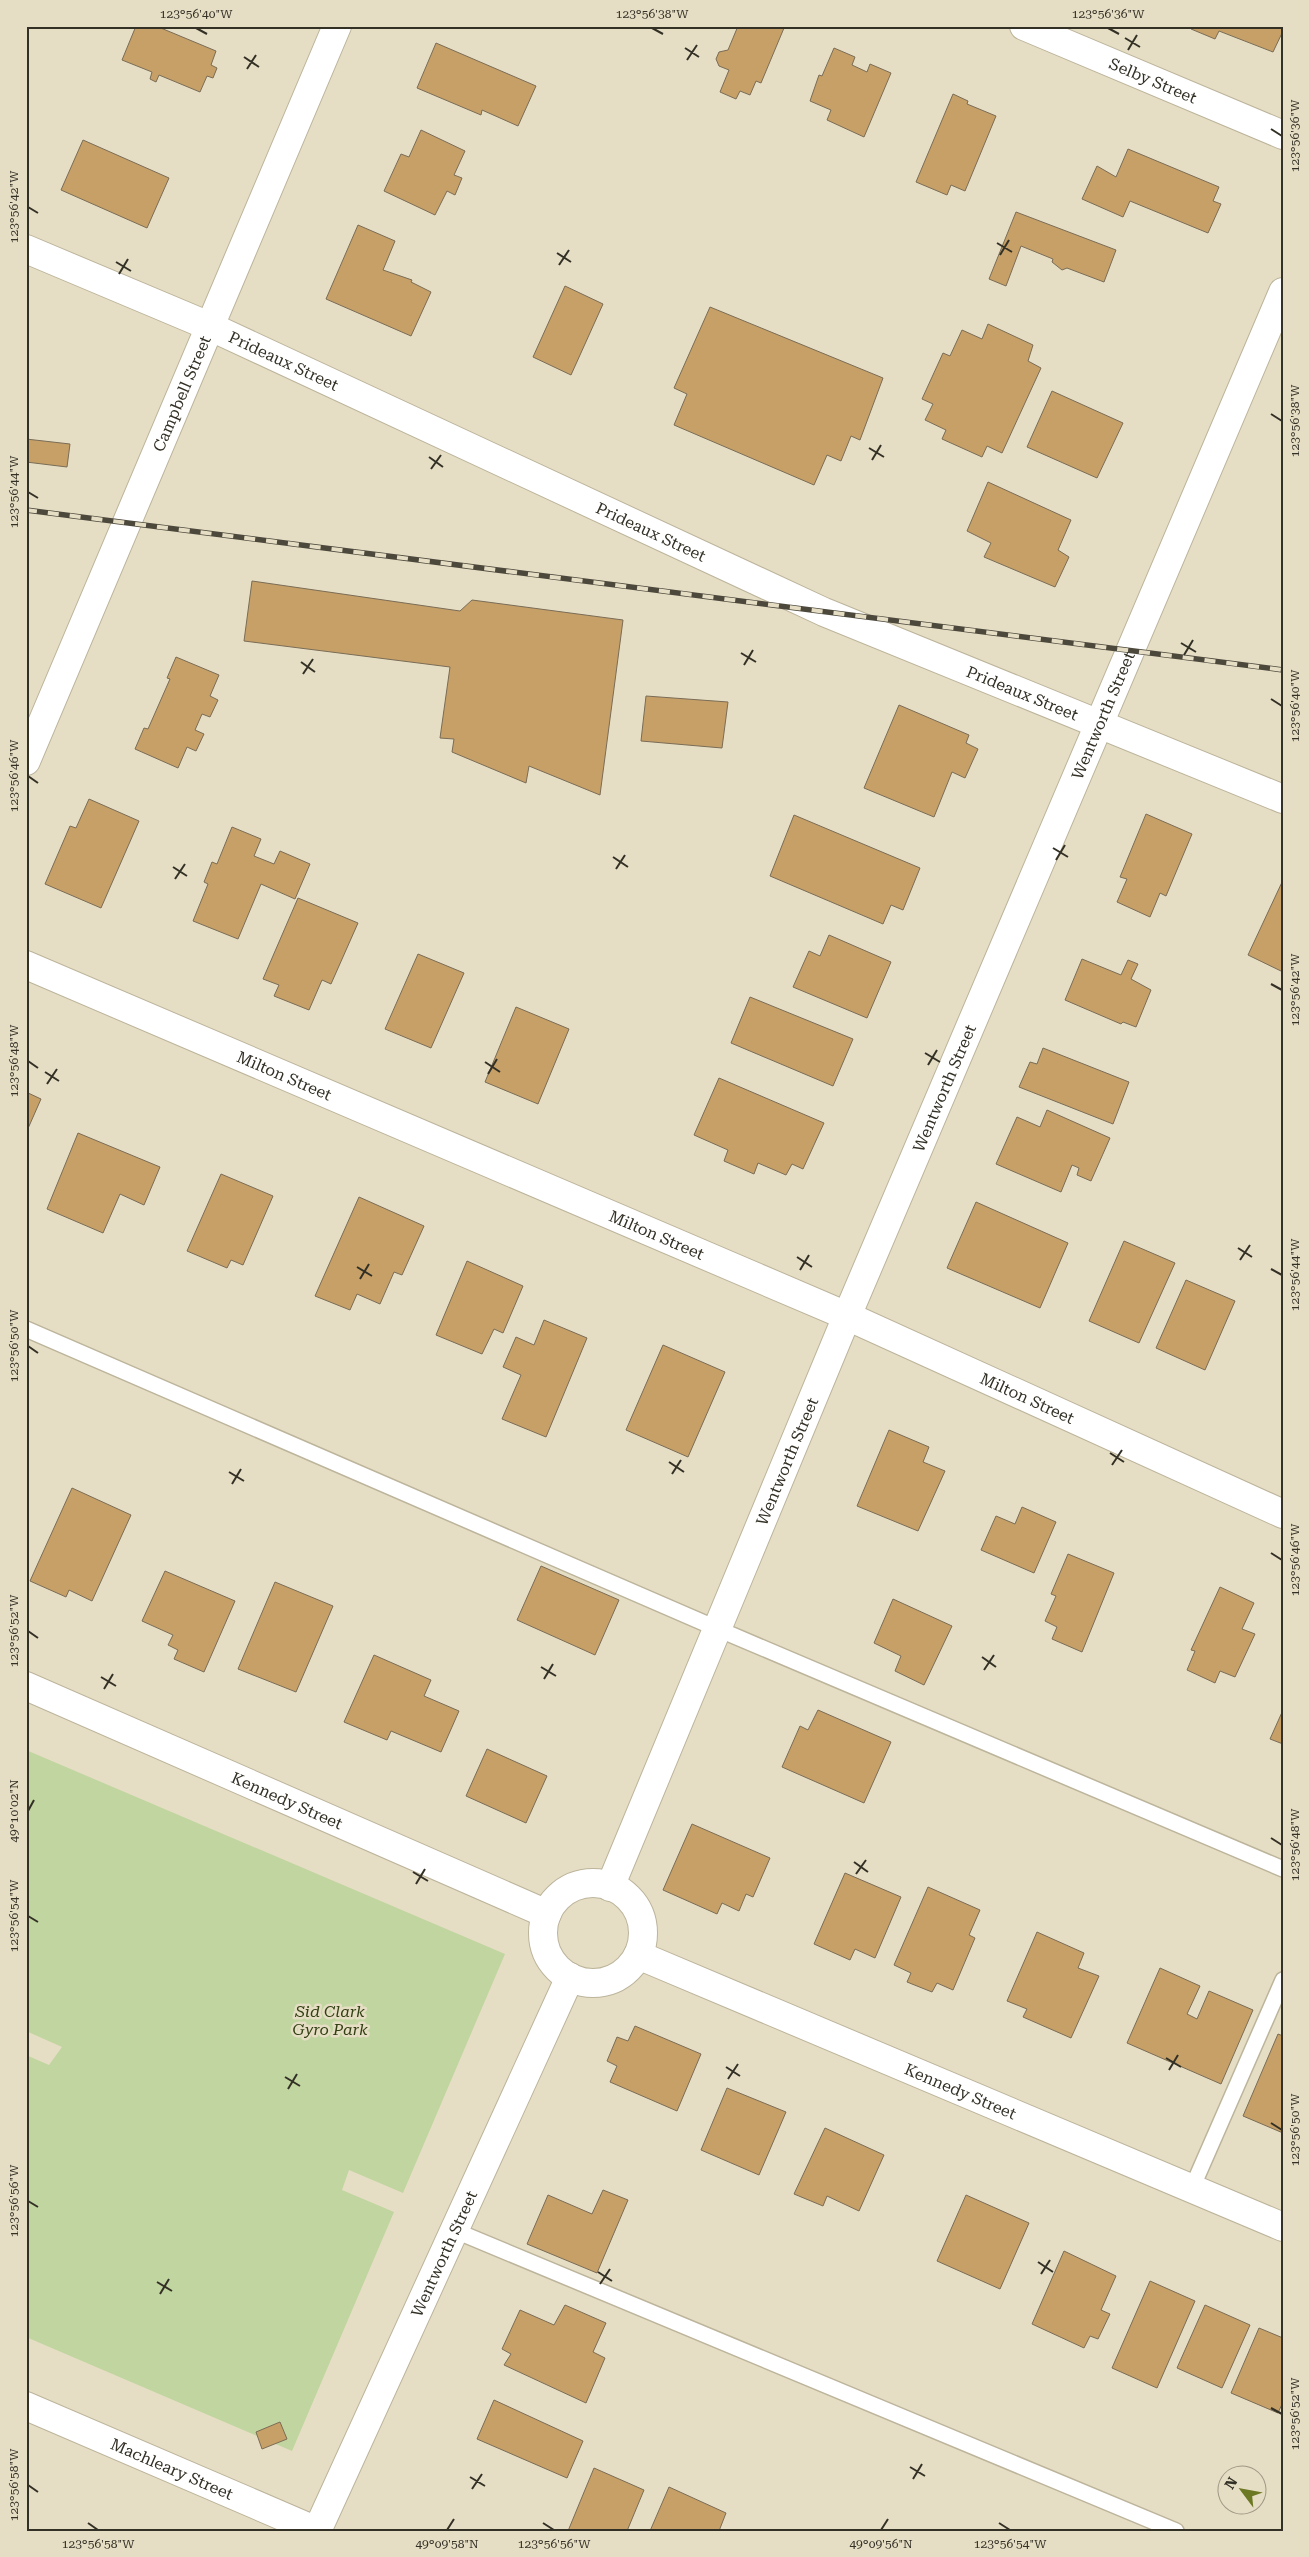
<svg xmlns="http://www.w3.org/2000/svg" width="1309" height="2557" font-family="'Roboto Serif',serif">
<rect width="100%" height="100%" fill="#e6dec4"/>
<!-- green -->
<path fill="#c0d59f" d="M26 1750 505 1954 403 2193 349 2170 342 2190 394 2212 292 2451 26 2337V2055L49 2065 62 2047 26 2031Z"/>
<!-- building -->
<g fill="#c6a067" stroke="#7a6c56">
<path d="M136 26H156L216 51 211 65 217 68 213 78 207 76 200 92 159 75 156 82 150 79 152 72 122 60Z"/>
<path d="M738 26 784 28 761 83 756 81 750 95 740 91 736 99 720 92 729 70 719 66 716 59 719 52 728 50Z"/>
<path d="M1192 26H1283V31L1273 52 1219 31 1215 39 1191 29Z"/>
<path d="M436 43 536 86 518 126 482 110 481 115 417 88Z"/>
<path d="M834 48 855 57 852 65 867 72 870 64 891 73 864 137 827 120 831 110 810 101 819 75 822 76Z"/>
<path d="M953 94 968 101 967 104 996 116 965 191 951 185 947 195 916 182Z"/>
<path d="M421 130 465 151 454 175 462 178 455 195 447 191 435 215 384 191 401 154 409 157Z"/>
<path d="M83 140 169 178 147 228 61 190Z"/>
<path d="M1128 149 1219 187 1213 201 1221 204 1208 233 1130 201 1123 217 1082 199 1097 166 1116 177Z"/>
<path d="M1016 212 1116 250 1104 282 1067 268 1062 270 1052 262 1053 259 1021 246 1006 286 989 279Z"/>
<path d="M358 225 395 241 383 270 412 280 411 282 431 292 411 336 326 299Z"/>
<path d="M565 286 603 304 571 375 533 357Z"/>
<path d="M710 307 883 378 860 440 851 436 841 461 827 455 814 485 674 425 687 394 674 388Z"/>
<path d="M988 324 1033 345 1028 361 1041 368 1002 453 987 446 982 457 942 439 946 430 925 420 933 404 922 399 943 353 950 356 962 330 982 339Z"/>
<path d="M1052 391 1123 423 1097 478 1027 447Z"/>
<path d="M26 439 70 444 67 467 26 462Z"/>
<path d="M988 482 1071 520 1058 550 1069 557 1055 587 984 557 991 543 967 531Z"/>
<path d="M252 581 460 611 472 600 623 620 600 795 529 766 526 783 452 752 454 739 440 738 450 667 244 641Z"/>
<path d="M176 657 219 675 210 696 218 700 210 717 202 714 195 730 204 734 196 751 187 747 178 768 135 749 144 728 148 729 170 679 167 678Z"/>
<path d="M646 696 728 702 722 748 641 741Z"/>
<path d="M899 705 969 735 966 743 978 749 965 778 952 772 934 817 864 788Z"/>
<path d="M89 799 139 821 101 908 45 884 70 826 76 828Z"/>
<path d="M1146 814 1192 834 1166 896 1160 893 1150 917 1117 902 1127 879 1120 877Z"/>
<path d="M794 815 920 868 903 910 891 905 883 924 770 876Z"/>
<path d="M232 827 261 839 254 856 274 864 280 851 310 864 295 899 261 884 238 939 193 921 208 884 204 882 212 862 217 864Z"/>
<path d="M1283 880V972L1248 955Z"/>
<path d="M298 898 358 923 331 984 322 980 309 1010 274 996 279 985 263 979Z"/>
<path d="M829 935 891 962 867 1018 793 987 809 951 820 956Z"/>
<path d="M418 954 464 973 431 1048 385 1029Z"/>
<path d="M1082 959 1121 975 1128 960 1138 964 1131 979 1151 990 1136 1027 1123 1022 1121 1024 1065 1000Z"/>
<path d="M750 997 853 1039 833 1086 731 1043Z"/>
<path d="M516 1007 569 1029 538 1104 485 1082Z"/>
<path d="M1043 1048 1129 1082 1113 1124 1019 1087 1030 1062 1037 1064Z"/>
<path d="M719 1078 824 1123 803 1169 792 1164 786 1175 758 1163 754 1174 724 1161 728 1150 694 1135Z"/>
<path d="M26 1092 41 1099 26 1133Z"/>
<path d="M1047 1110 1110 1138 1091 1181 1077 1175 1079 1168 1072 1165 1061 1192 996 1164 1017 1117 1040 1127Z"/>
<path d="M78 1133 160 1167 144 1205 120 1194 103 1233 47 1209Z"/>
<path d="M221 1174 273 1196 243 1265 231 1260 227 1268 187 1251Z"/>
<path d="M359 1197 424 1226 402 1275 394 1272 380 1304 357 1294 350 1310 315 1296Z"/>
<path d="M976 1202 1068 1243 1040 1308 947 1268Z"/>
<path d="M1124 1241 1175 1263 1139 1343 1089 1321Z"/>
<path d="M467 1261 523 1286 503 1333 494 1329 482 1354 436 1335Z"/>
<path d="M1186 1280 1235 1301 1205 1370 1156 1348Z"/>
<path d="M544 1320 587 1338 546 1437 502 1419 521 1375 503 1367 516 1337 534 1345Z"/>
<path d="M663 1345 725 1372 688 1457 626 1430Z"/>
<path d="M889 1430 929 1447 923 1462 945 1471 918 1531 857 1506Z"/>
<path d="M72 1488 131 1515 92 1601 69 1590 66 1597 30 1581Z"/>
<path d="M1022 1507 1056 1522 1034 1573 981 1550 996 1516 1015 1524Z"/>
<path d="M1068 1554 1114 1573 1082 1652 1052 1639 1057 1627 1045 1621 1056 1596 1051 1594Z"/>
<path d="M541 1566 619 1600 595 1655 517 1620Z"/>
<path d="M165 1571 235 1601 204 1672 174 1659 178 1650 168 1645 173 1635 142 1621Z"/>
<path d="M275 1582 333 1606 296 1692 238 1669Z"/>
<path d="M1220 1587 1254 1603 1242 1629 1255 1634 1235 1677 1220 1671 1215 1683 1187 1670 1195 1651 1191 1650Z"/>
<path d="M893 1599 952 1626 924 1685 895 1671 901 1656 874 1643Z"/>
<path d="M374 1655 431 1680 424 1696 459 1711 441 1752 391 1731 387 1740 344 1722Z"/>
<path d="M818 1710 891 1742 864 1803 782 1767 800 1726 808 1730Z"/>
<path d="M1283 1710V1744L1270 1739Z"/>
<path d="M487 1749 547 1776 526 1823 466 1796Z"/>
<path d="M692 1824 770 1858 753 1897 746 1894 739 1911 722 1903 717 1914 663 1890Z"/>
<path d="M845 1873 901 1897 875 1958 855 1949 850 1960 814 1944Z"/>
<path d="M928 1887 980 1910 969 1935 975 1938 953 1990 937 1983 932 1992 907 1982 911 1973 894 1965Z"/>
<path d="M1037 1932 1084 1953 1078 1968 1099 1976 1071 2038 1023 2017 1027 2009 1007 2001Z"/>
<path d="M1160 1968 1200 1986 1187 2014 1197 2019 1209 1991 1253 2010 1221 2084 1127 2043Z"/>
<path d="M635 2026 701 2054 677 2111 610 2082 617 2066 607 2061 617 2037 628 2041Z"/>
<path d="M1278 2034 1283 2036V2133L1243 2116Z"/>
<path d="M727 2088 786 2112 759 2175 701 2150Z"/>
<path d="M825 2128 884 2155 859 2211 827 2196 823 2206 794 2194Z"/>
<path d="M603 2190 628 2200 597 2273 527 2244 548 2195 592 2214Z"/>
<path d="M966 2195 1029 2223 1000 2289 937 2261Z"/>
<path d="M1064 2251 1116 2276 1101 2310 1110 2314 1098 2339 1090 2336 1084 2348 1032 2324Z"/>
<path d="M1150 2281 1195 2301 1157 2388 1112 2368Z"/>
<path d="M565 2305 606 2323 593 2352 605 2358 586 2403 504 2365 511 2354 502 2349 520 2310 554 2325Z"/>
<path d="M1205 2305 1250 2325 1222 2388 1177 2368Z"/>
<path d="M1259 2328 1283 2338V2402L1278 2413 1231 2393Z"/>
<path d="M494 2400 583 2441 567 2478 477 2439Z"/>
<path d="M280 2422 287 2439 262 2449 256 2432Z"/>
<path d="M594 2468 644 2490 627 2531H568Z"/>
<path d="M669 2487 726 2513 719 2531H650Z"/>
</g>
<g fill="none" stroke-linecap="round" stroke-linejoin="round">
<!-- service casing -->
<g stroke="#bcb49b" stroke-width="18">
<g id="service">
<path d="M26 1329 718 1629 1283 1869"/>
<path d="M1192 2188 1283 1980"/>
<path d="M456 2231 1176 2531"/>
</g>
</g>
<!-- minor casing -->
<g stroke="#bcb49b" stroke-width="30">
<g id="minor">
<path id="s1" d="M1024 26 1283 135"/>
<path id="s2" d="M26 249 209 326 824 612 1283 799"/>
<path id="s3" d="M26 761 337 26"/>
<path id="s4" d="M26 965 847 1316 1283 1514"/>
<path id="s5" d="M26 1686 547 1914"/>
<circle cx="593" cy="1933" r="50"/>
<path id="s6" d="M610 1887 847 1316 1283 292"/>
<path id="s7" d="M638 1955 1283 2227"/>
<path id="s8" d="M26 2406 317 2531"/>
<path id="s9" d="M317 2531 570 1977"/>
</g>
</g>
<!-- service -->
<use href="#service" stroke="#fff" stroke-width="15"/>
<!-- minor -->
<use href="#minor" stroke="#fff" stroke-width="28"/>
<!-- rail casing -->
<g stroke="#4c483c" stroke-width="5.5">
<path id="rail" d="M26 510 1283 670"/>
</g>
<!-- rail -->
<use href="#rail" stroke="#e6dec4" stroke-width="4" stroke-dasharray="11" stroke-linecap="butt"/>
</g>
<!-- ticks -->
<path fill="none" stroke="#333026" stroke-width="2" d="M196 28 207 34M652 28 663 34M1108 28 1119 34M1125 38 1140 47M685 48 699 57M1128 50 1137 35M244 57 259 67M687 60 697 45M247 69 256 55M1271 129 1282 136M28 207 38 213M997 243 1012 252M557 253 571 262M1000 255 1009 240M116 262 131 271M559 265 569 250M119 274 128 259M1271 414 1282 421M869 448 884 457M429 457 443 467M872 460 881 445M431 469 441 455M28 492 38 498M1181 643 1196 652M741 653 756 662M1184 655 1193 640M301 662 315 672M744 665 753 650M303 674 313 659M1271 699 1282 706M28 776 38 783M1053 848 1068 857M613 857 628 867M1056 860 1065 845M173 867 187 876M616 869 625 855M175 879 185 864M1271 984 1282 990M925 1053 940 1062M28 1061 38 1068M485 1062 500 1072M928 1065 937 1050M45 1072 59 1081M488 1074 497 1059M47 1084 57 1069M1238 1248 1252 1257M797 1257 812 1267M1240 1260 1250 1245M357 1267 372 1276M1271 1269 1282 1275M800 1270 809 1255M360 1279 369 1264M28 1346 38 1353M1110 1453 1124 1462M669 1462 684 1472M1112 1465 1122 1450M229 1472 244 1481M672 1474 681 1460M232 1484 241 1469M1271 1553 1282 1560M28 1631 38 1638M982 1657 996 1667M541 1667 556 1676M984 1670 994 1655M101 1677 116 1686M544 1679 553 1664M104 1689 113 1674M28 1811 34 1800M1271 1838 1282 1845M854 1862 868 1872M413 1872 428 1881M856 1874 866 1860M416 1884 425 1869M28 1916 38 1922M1166 2058 1181 2067M726 2067 740 2076M1169 2070 1178 2055M285 2077 300 2086M728 2079 738 2064M288 2089 297 2074M1271 2123 1282 2130M28 2201 38 2207M1038 2262 1053 2272M598 2272 612 2281M1041 2274 1050 2260M157 2282 172 2291M600 2284 610 2269M160 2294 169 2279M1271 2408 1282 2414M910 2467 925 2476M470 2477 485 2486M913 2479 922 2464M28 2485 38 2492M472 2489 482 2474M88 2523 98 2530M543 2523 554 2530M999 2523 1010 2530M447 2530 454 2519M881 2530 888 2519"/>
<g text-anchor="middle" stroke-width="5" stroke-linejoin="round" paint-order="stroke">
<!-- street labels -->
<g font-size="16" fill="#333026" stroke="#e6dec4">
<text dy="6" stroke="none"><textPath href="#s1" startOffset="140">Selby Street</textPath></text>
<text dy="6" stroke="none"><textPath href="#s2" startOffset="281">Prideaux Street</textPath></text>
<text dy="6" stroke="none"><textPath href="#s3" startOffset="399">Campbell Street</textPath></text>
<text dy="6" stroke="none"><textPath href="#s2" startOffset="686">Prideaux Street</textPath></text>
<text dy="6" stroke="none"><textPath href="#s2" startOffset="1091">Prideaux Street</textPath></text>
<text dy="6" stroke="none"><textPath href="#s6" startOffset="1271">Wentworth Street</textPath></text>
<text dy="6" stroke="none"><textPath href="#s4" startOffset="281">Milton Street</textPath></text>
<text dy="6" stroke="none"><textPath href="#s6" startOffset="866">Wentworth Street</textPath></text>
<text dy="6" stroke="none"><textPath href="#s4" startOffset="686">Milton Street</textPath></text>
<text dy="6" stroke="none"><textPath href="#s4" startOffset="1091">Milton Street</textPath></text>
<text dy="6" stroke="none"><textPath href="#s6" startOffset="461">Wentworth Street</textPath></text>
<text dy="6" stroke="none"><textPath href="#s5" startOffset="285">Kennedy Street</textPath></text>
<text dy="6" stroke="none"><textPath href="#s7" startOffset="350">Kennedy Street</textPath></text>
<text dy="6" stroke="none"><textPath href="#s9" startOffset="305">Wentworth Street</textPath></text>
<text dy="6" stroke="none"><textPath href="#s8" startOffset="159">Machleary Street</textPath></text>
</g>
<!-- park labels -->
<g font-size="16" font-style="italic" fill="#324013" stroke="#e6dec4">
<text x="330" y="2017">Sid Clark<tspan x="330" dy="18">Gyro Park</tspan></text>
</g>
</g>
<!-- border -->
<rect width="1309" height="2557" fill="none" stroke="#e6dec4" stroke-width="55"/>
<!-- north arrow -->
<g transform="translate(1242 2490) rotate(302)"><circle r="24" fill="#e6dec4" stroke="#9e9885"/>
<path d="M0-4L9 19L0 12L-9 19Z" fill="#6c7823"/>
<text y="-8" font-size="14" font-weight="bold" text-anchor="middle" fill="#333026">N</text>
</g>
<rect x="28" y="28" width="1254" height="2502" fill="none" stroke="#333026" stroke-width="2"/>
<g font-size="12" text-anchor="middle" fill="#333026">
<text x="196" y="18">123°56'40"W</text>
<text x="652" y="18">123°56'38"W</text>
<text x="1108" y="18">123°56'36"W</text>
<text transform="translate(1295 136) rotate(-90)" y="4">123°56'36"W</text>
<text transform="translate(14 207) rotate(-90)" y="4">123°56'42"W</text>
<text transform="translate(1295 421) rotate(-90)" y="4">123°56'38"W</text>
<text transform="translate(14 492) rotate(-90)" y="4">123°56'44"W</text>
<text transform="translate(1295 706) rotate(-90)" y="4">123°56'40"W</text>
<text transform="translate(14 776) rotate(-90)" y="4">123°56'46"W</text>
<text transform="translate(1295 990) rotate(-90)" y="4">123°56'42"W</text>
<text transform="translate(14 1061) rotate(-90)" y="4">123°56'48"W</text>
<text transform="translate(1295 1275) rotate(-90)" y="4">123°56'44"W</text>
<text transform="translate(14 1346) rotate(-90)" y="4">123°56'50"W</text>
<text transform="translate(1295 1560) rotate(-90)" y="4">123°56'46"W</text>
<text transform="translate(14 1631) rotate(-90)" y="4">123°56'52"W</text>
<text transform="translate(14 1811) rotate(-90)" y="4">49°10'02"N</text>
<text transform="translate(1295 1845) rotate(-90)" y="4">123°56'48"W</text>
<text transform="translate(14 1916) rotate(-90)" y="4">123°56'54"W</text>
<text transform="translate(1295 2130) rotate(-90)" y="4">123°56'50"W</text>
<text transform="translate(14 2201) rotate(-90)" y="4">123°56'56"W</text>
<text transform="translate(1295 2414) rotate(-90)" y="4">123°56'52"W</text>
<text transform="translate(14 2485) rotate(-90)" y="4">123°56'58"W</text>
<text x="98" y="2548">123°56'58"W</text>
<text x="447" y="2548">49°09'58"N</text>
<text x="554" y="2548">123°56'56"W</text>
<text x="881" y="2548">49°09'56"N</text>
<text x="1010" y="2548">123°56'54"W</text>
</g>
</svg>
